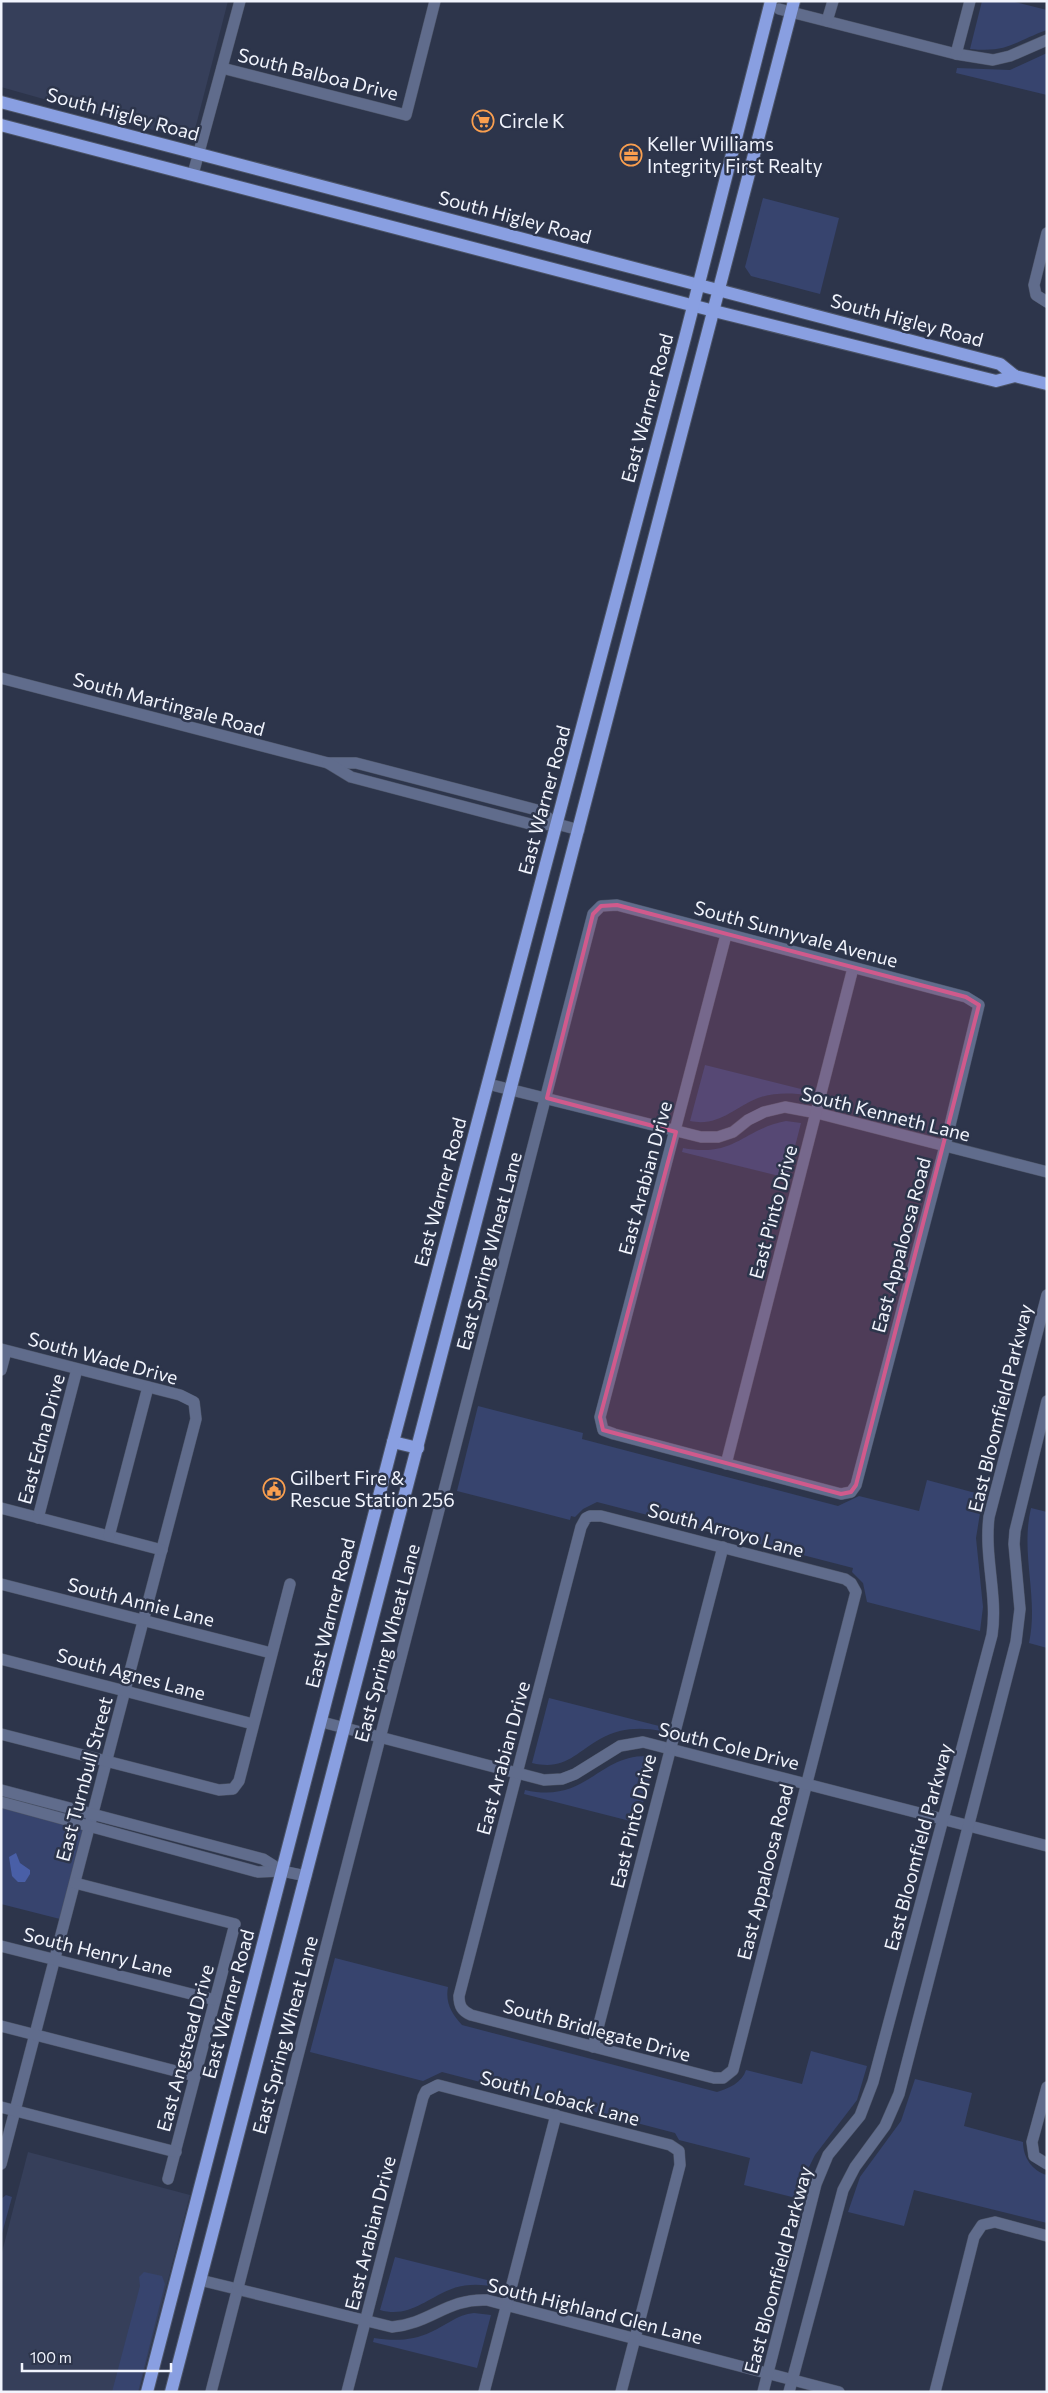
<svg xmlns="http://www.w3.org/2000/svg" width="1048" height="2393" font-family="Commissioner,sans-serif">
<rect width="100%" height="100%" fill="#2d354b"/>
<!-- built -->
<g fill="#363f5a">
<path d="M1 1H228L192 141 1 87Z"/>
<path d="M28 2152 190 2195 139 2392H1V2256Z"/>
</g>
<!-- green -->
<g fill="#37446e">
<path d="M982 1H1011L1047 10V30C1013 42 1009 53 970 49Z"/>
<path d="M1047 53V95L956 73 957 68 1010 70Z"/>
<path d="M763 198 839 218 820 294 751 276 745 267Z"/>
<path d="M705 1065 809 1091 808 1095C792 1093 774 1092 758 1098 733 1108 719 1127 690 1121Z"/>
<path d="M786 1121 801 1123 787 1178 682 1152 683 1148C735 1158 743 1129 786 1121Z"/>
<path d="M478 1406 583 1433 582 1439 838 1506 859 1496 919 1511 927 1480 983 1495 976 1538 983 1607 980 1631 867 1602 863 1583 852 1572 853 1568 597 1502 583 1509 575 1517 571 1516 570 1520 457 1491Z"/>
<path d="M1031 1508 1047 1512V1648L1029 1643C1039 1597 1020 1554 1031 1508Z"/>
<path d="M549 1698 663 1727 661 1731C640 1727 620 1728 600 1739 575 1753 565 1771 532 1763Z"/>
<path d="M646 1756 654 1759 638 1823 524 1794 525 1790C586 1804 597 1756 646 1756Z"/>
<path d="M1 1784 89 1807 60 1919 1 1904Z"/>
<path d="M335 1958 448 1987C445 2003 452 2014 462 2025L717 2092C729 2088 742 2083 746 2070L802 2084 811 2051 867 2066 857 2100 815 2155 807 2171 800 2199 744 2185 750 2158 679 2140 675 2133 442 2072 423 2081 310 2052Z"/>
<path d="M915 2079 972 2093 964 2126 1023 2142C1023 2157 1032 2171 1047 2175V2223L914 2190 904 2226 848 2212 860 2177 901 2121Z"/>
<path d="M6 2195 12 2197 1 2237V2199Z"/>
<path d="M395 2257 499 2283 498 2287C481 2284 465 2283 449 2290 425 2300 408 2318 380 2310Z"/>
<path d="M144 2272 162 2276 165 2284 138 2392H112L140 2286 139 2277Z"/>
<path d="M474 2313 491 2315 477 2368 373 2342 374 2338C393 2341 413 2341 431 2332 447 2325 456 2315 474 2313Z"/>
</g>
<!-- water -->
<path fill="#495fa7" d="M16 1853 20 1863 30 1870V1874L25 1882H18L12 1876 9 1857Z"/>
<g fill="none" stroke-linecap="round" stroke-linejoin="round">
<!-- minor casing -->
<g stroke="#4c5467" stroke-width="12">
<g id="minor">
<path d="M779 9 956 54 993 60 1010 56 1047 40"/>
<path d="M827 21 833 1"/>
<path d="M956 54 970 1"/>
<path d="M222 68 406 115 435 1"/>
<path d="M193 174 240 1"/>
<path d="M1047 233 1034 285 1036 295 1047 302"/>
<path d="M1 678 328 763H356L537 810 557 824"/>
<path d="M328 763 351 777 534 825 557 824 579 830"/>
<path d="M488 1084 701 1137H718L733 1132 748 1120 764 1112 785 1107 817 1113 1047 1172"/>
<path d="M1 1349 180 1395 194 1402 196 1419 1 2164"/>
<path d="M1 1370 6 1351"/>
<path d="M726 1464 853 968"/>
<path d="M1 1508 162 1550"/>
<path d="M590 1516H601L845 1579 851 1583 856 1592 733 2070 723 2078H714L471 2015C462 2011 459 2006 459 1996L581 1527 586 1518Z"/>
<path d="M38 1518 77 1369"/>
<path d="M109 1536 148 1387"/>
<path d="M1 1584 271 1653"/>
<path d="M1 1659 253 1724"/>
<path d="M322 1722 544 1780 562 1779 575 1774 620 1746 643 1742 1047 1846"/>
<path d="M1 1734 219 1790 233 1789 239 1781 290 1584"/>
<path d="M1 1790 263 1859 282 1871 306 1876"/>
<path d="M1 1802 258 1872 282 1871"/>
<path d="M75 1883 235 1924 168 2179"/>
<path d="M1 1946 215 2000"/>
<path d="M1 2026 195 2076"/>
<path d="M593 2047 723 1547"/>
<path d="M1047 2087 1032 2142 1034 2156 1047 2164"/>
<path d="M1 2107 176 2152"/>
<path d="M200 2280 392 2327C430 2324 447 2298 487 2300L839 2392"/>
<path d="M211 2392 593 914 601 906 617 905 966 997 979 1005 945 1146 856 1485 851 1492 841 1494 614 1434 603 1430 600 1417 726 935"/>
<path d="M347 2392 423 2097 426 2091 438 2085 670 2145 679 2151 680 2165 621 2392"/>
<path d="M484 2392 556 2115"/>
<path d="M763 2392 816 2184 828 2155 860 2116 873 2082 992 1635C998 1596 984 1557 989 1517L1047 1295"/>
<path d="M789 2392 843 2190 855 2167 885 2126 899 2094 1016 1642 1020 1609 1014 1544 1015 1531 1047 1401"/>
<path d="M935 2392 974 2237 982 2225 995 2222 1047 2236"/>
</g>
</g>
<!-- major casing -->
<g stroke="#4c5467" stroke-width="14">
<g id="major">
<path d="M1 102 1000 364 1015 376 1047 384"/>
<path d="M1 125 714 311 996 381 1015 376"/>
<path d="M393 1442 418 1448"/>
<path d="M147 2392 393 1442 685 338 771 1"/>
<path d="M171 2392 794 1"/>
</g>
</g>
<!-- minor -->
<use href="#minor" stroke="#606c8c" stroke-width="11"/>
<!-- major -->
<use href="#major" stroke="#899fe1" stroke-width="12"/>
</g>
<!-- marked area -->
<path fill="#d05a8c" fill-opacity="0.2" stroke="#d05a8c" stroke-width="4" stroke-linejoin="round" d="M617 905 966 997 979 1005 856 1485 851 1492 841 1494 603 1430 600 1417 676 1132 547 1098 593 914 601 906Z"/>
<!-- icons -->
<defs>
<g id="supermarket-ring" transform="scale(1.125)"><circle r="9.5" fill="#2d354b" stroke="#fa9f4f" stroke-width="1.5"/><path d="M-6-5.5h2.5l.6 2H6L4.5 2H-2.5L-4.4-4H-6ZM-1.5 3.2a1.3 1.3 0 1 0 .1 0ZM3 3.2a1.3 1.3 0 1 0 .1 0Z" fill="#fa9f4f"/></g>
<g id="office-ring" transform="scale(1.125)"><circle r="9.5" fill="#2d354b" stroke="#fa9f4f" stroke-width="1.5"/><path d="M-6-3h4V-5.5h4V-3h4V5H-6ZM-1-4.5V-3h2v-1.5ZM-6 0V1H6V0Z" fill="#fa9f4f"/></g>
<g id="civic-ring" transform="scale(1.125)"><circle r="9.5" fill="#2d354b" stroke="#fa9f4f" stroke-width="1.5"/><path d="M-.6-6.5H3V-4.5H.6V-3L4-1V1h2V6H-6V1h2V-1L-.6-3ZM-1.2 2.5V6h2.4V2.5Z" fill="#fa9f4f"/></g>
</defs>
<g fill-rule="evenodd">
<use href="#supermarket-ring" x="483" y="121"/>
<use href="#office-ring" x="631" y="155"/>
<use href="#civic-ring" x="274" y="1489"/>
</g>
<g text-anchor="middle" stroke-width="5" stroke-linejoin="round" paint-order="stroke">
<!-- street labels -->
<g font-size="19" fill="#f1f4fd" stroke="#2d354b">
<text transform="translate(318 74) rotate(14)" y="7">South Balboa Drive</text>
<text transform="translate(123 114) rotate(15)" y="7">South Higley Road</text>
<text transform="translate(515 217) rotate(15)" y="7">South Higley Road</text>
<text transform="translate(907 320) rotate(15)" y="7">South Higley Road</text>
<text transform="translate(647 408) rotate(-75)" y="7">East Warner Road</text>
<text transform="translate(169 704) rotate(15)" y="7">South Martingale Road</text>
<text transform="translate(544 800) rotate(-75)" y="7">East Warner Road</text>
<text transform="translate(796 934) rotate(15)" y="7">South Sunnyvale Avenue</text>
<text transform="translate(886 1114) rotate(14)" y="7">South Kenneth Lane</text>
<text transform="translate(645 1178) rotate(-75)" y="7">East Arabian Drive</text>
<text transform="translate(440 1192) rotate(-75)" y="7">East Warner Road</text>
<text transform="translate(773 1212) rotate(-75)" y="7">East Pinto Drive</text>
<text transform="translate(901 1245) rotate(-75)" y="7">East Appaloosa Road</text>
<text transform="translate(489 1251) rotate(-75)" y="7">East Spring Wheat Lane</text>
<text transform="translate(103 1358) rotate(15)" y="7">South Wade Drive</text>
<text transform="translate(1000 1408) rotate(-76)" y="7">East Bloomfield Parkway</text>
<text transform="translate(41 1439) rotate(-75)" y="7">East Edna Drive</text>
<text transform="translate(726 1530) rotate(15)" y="7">South Arroyo Lane</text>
<text transform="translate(141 1602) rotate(14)" y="7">South Annie Lane</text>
<text transform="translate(330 1613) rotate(-76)" y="7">East Warner Road</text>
<text transform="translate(387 1643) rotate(-75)" y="7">East Spring Wheat Lane</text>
<text transform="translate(131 1674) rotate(15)" y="7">South Agnes Lane</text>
<text transform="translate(729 1746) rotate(14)" y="7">South Cole Drive</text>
<text transform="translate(503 1758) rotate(-75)" y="7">East Arabian Drive</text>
<text transform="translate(84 1779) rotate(-75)" y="7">East Turnbull Street</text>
<text transform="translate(633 1821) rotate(-76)" y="7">East Pinto Drive</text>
<text transform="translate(918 1847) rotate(-75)" y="7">East Bloomfield Parkway</text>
<text transform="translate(765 1872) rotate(-76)" y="7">East Appaloosa Road</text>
<text transform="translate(98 1952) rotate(14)" y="7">South Henry Lane</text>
<text transform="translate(228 2004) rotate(-75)" y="7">East Warner Road</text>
<text transform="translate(597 2030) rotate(15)" y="7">South Bridlegate Drive</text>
<text transform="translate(285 2035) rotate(-75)" y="7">East Spring Wheat Lane</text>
<text transform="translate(185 2048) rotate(-75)" y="7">East Angstead Drive</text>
<text transform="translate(560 2098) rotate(15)" y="7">South Loback Lane</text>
<text transform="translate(370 2233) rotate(-76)" y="7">East Arabian Drive</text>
<text transform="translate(778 2270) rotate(-75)" y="7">East Bloomfield Parkway</text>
<text transform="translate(595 2311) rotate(14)" y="7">South Highland Glen Lane</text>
</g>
<!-- poi labels -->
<g font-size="19" fill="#f1f4fd" stroke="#2d354b" text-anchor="start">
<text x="499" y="128">Circle K</text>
<text x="647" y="151">Keller Williams<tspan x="647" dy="22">Integrity First Realty</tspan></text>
<text x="290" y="1485">Gilbert Fire &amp;<tspan x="290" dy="22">Rescue Station 256</tspan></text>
</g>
</g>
<!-- border -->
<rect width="1048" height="2393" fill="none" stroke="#f1f4fd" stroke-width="5"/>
<!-- scale -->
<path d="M22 2363v8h149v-8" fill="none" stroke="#f1f4fd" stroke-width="2.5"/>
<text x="30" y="2363" font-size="15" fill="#f1f4fd" stroke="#2d354b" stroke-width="4" paint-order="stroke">100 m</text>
</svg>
